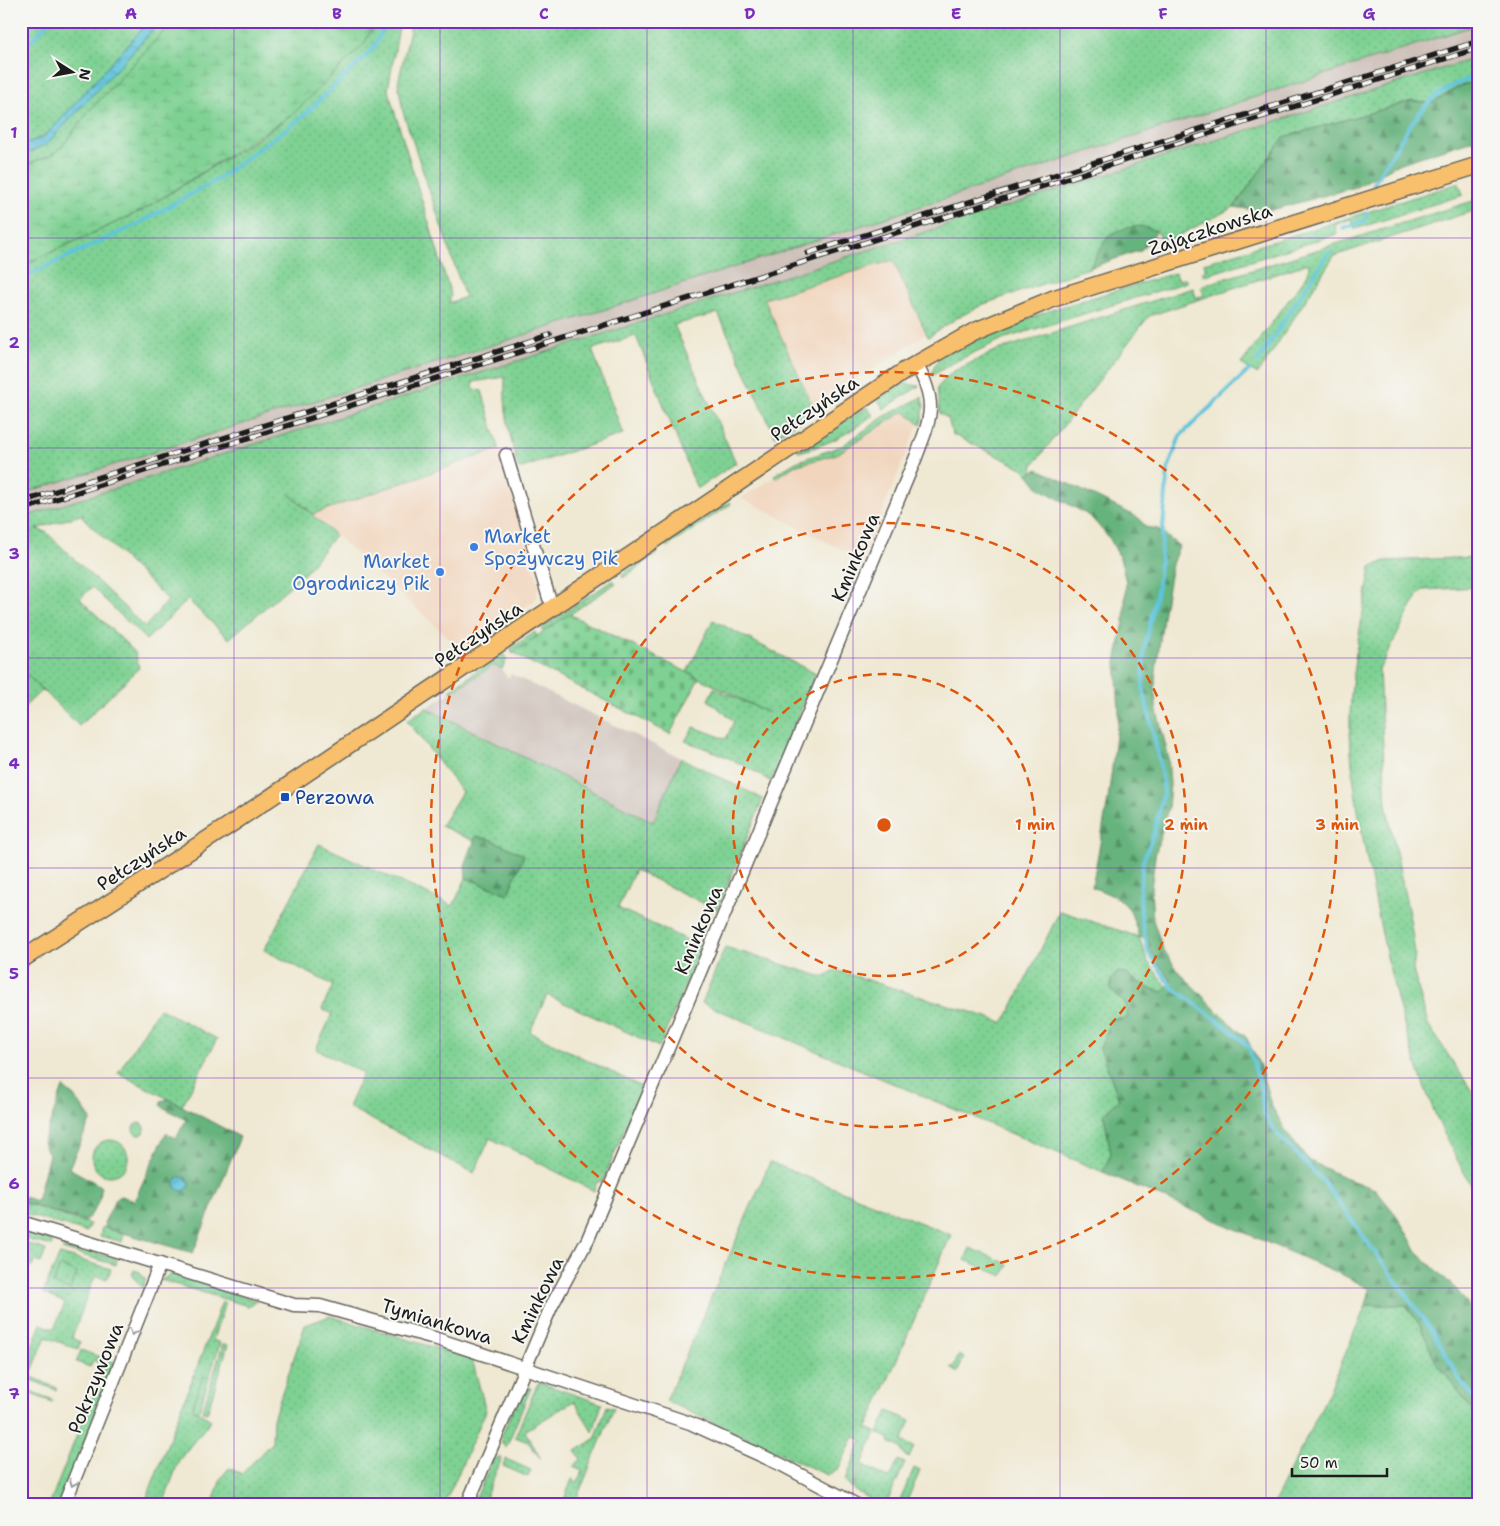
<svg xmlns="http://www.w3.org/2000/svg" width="1500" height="1526" font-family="'Shantell Sans',sans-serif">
<defs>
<pattern id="grass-dots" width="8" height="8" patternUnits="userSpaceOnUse" patternTransform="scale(1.25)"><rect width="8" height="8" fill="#7ed193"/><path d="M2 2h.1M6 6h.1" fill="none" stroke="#6cb37e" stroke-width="1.8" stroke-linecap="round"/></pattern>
<pattern id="forest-firs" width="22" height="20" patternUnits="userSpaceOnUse" patternTransform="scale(1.25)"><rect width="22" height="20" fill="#66b37d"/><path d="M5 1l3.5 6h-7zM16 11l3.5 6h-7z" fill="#539166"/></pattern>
<pattern id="wetland-marsh" width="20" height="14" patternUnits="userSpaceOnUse" patternTransform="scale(1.25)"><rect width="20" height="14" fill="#7ed193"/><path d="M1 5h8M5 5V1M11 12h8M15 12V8" fill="none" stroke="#6cb37e"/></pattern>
<pattern id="cemetery-stones" width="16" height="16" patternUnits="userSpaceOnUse" patternTransform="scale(1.25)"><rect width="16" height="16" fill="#7ed193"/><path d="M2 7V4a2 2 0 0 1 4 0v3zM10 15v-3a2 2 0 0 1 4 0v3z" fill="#6cb37e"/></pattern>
<pattern id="park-tufts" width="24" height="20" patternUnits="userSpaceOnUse" patternTransform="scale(1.25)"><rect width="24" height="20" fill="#7ed193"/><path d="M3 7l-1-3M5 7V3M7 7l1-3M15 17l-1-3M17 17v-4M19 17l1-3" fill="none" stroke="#6cb37e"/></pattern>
<pattern id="water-waves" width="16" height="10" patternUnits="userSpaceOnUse" patternTransform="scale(1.25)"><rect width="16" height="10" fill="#5fc4dc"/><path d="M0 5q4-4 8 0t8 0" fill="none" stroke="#52a8bc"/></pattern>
</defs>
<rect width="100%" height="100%" fill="#f6f6f2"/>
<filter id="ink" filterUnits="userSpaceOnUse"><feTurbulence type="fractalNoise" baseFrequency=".02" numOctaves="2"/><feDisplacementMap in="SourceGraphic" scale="10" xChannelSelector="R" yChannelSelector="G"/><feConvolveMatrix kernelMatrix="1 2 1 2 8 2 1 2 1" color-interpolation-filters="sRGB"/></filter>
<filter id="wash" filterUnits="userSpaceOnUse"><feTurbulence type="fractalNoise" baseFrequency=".0096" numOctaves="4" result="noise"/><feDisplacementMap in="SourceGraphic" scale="20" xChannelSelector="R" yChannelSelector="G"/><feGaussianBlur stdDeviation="1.12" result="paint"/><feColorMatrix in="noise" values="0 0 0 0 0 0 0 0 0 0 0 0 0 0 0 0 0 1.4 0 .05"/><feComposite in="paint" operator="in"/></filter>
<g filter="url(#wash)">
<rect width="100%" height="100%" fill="#efe8d2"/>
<!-- built -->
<g fill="#f1d5bd">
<path d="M893 260 925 334 814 409 764 299Z"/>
<path d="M904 410 918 424 863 560 741 498 794 466 837 454Z"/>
<path d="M499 449 539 585 535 600 462 650 313 514Z"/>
</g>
<!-- industrial -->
<g fill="#cec1ba">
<path d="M1479 24V57L21 518V494L594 313Z"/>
<path d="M494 665 502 669 508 678 511 674 681 758 653 823 426 708Z"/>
</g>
<!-- grass -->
<g fill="url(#grass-dots)" stroke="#4d7658" fill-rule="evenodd">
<path d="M21 21H149L52 129 42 137 21 146Z"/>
<path d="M161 21H174L89 111 62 147 50 156 21 166V156L47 144Z"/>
<path d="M376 21H400L388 90 451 295 449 303 465 297 403 112 398 83 412 21H1479V24L594 313 21 494V266L143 210 257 139 293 114 374 28Z"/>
<path d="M1479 57V80L1458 87 1432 104 1412 101 1284 137 1234 207 1164 243 1157 231 1110 234 1089 268 984 304 957 318 928 337 893 260 764 299 814 409 813 413 775 436 718 313 674 325 736 463 697 489 636 336 592 349 623 434 519 469C510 441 503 407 505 377L473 382V388L482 391 499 449 313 514 288 493 335 535 306 572 229 639 188 600 146 640 92 587 80 599 135 652 139 668 79 726 26 673 42 690 21 710V518ZM84 514 82 517 168 600 145 627 46 532 36 529Z"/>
<path d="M1459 183 1463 195 1355 229 1351 219 1335 225 1337 234 1203 276 1202 272 1206 270 1204 263Z"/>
<path d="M1473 201 1476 210 1334 256 1258 374 1241 364 1308 274 1309 263 1149 316 1033 465 1032 472 1028 474 1022 468 952 434 948 418 940 414 937 388 952 372 995 351 1193 288 1196 298 1204 295 1201 286Z"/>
<path d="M1175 273 1178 280 1185 278 1187 282 1003 339 952 363 932 376 934 366 944 354 1013 324 1054 309Z"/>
<path d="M902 383 919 386 884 409 877 399Z"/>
<path d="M922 397 924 407 921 425 904 411 837 454 794 466 776 478 774 475 796 462 842 446 885 416Z"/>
<path d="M867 407 873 415C846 435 832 443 799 452L798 450Z"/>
<path d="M729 502 731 504 667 547 665 544Z"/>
<path d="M656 551 658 553 623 578 622 574Z"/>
<path d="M1479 557V587L1423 590 1417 596 1379 670 1386 804 1411 924 1415 954 1413 970 1428 1024 1479 1102V1197C1418 1103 1393 993 1372 884 1361 829 1349 773 1350 716 1351 666 1363 616 1371 567L1385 561Z"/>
<path d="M613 580 616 583 544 632 541 628Z"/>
<path d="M713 620 816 674 771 782C744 763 716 752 685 741L694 727 726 739 734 721 708 700 714 688 769 713 687 672Z"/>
<path d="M535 632 537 636 513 654 510 649Z"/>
<path d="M502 653 507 659 502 669 494 665 451 692V689Z"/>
<path d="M426 708 653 822 681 758 763 799 717 910 635 870 618 908 702 947 659 1047 547 995 530 1032 642 1087 603 1181 597 1182 594 1191 490 1138 474 1173 348 1107 363 1073 316 1049 332 1014 322 1009 333 985 264 950 319 844 453 906 466 878 508 894 523 855 477 836 474 841 441 826 462 792 407 720Z"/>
<path d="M1060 911 1139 937 1148 962 1167 987 1164 992 1148 988 1125 973 1118 972 1111 980V990L1126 1004 1128 1019 1109 1026 1100 1048 1119 1099 1104 1115 1111 1154 1103 1172 702 1003 725 947 820 976H825L835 970 987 1017 1002 1023 1008 1015Z"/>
<path d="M159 1008 217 1039 182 1106 118 1073Z"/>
<circle cx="139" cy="1129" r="6"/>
<circle cx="110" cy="1158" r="18"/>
<path d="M770 1162 951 1235 867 1428 876 1432 852 1488 845 1481 862 1440 854 1437 838 1470 827 1475 666 1401Z"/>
<path d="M21 1202 90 1224 86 1232 21 1213Z"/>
<path d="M102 1227 124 1234 122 1242 100 1236Z"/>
<path d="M21 1231 51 1240 52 1246 21 1238Z"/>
<path d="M22 1242 46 1250 41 1263 35 1261 32 1267 29 1266 30 1261 21 1257Z"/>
<path d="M66 1245 117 1259 116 1265 62 1249Z"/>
<path d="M60 1254 111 1269 107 1279 96 1276 92 1283 72 1338 80 1342 78 1349 46 1337 30 1376 57 1388 56 1390 21 1376V1372L41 1324 54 1329 65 1303 43 1293Z"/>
<path d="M134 1270 140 1272 146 1280 142 1288 132 1275Z"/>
<path d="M172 1274 258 1301 248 1306 161 1280Z"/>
<path d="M222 1302 225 1303 213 1340 220 1343 209 1378 203 1376 193 1409 211 1420 179 1460 163 1505H144Z"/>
<path d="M1366 1305H1406L1421 1327 1435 1360 1479 1417V1505H1273L1329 1392Z"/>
<path d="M330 1316 472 1359 486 1411 444 1505H212L221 1478 229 1468 242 1474 272 1442 273 1419 305 1325Z"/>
<path d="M223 1344 228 1345 207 1413 202 1412Z"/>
<path d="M81 1350 116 1363 59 1505H49L105 1365 93 1360 90 1367 76 1362Z"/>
<path d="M541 1383 602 1404 593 1432 574 1401 525 1431 541 1459 528 1442 515 1437 537 1385Z"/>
<path d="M523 1386 531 1388 506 1448 502 1443 501 1437Z"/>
<path d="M21 1387 53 1400 52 1402 23 1391 21 1395Z"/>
<path d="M607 1406 614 1408 574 1505H562L572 1479 578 1482 582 1471 573 1467 581 1459 576 1451 595 1439Z"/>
<path d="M888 1411 911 1421 902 1441 914 1447 909 1458 905 1456 901 1448 889 1442 890 1439 878 1433Z"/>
<path d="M497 1458H502L482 1505H473L492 1461Z"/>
<path d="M506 1459 531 1470 528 1477 503 1466Z"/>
<path d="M898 1460 905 1463 886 1505H881L853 1490 864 1465 887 1478 891 1477Z"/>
<path d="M914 1468 920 1471 905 1505H898Z"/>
</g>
<!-- forest -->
<g fill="url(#forest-firs)" stroke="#41684c">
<path d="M1479 80V138L1398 164 1356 187 1264 212 1234 207 1284 137 1412 101 1432 103 1458 87Z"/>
<path d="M1141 226 1157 231 1141 250 1089 268C1106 240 1106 229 1141 226Z"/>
<path d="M1038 469 1129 513 1140 519 1145 527 1158 529 1179 546 1172 564 1163 617 1155 679 1156 707 1168 755 1170 784 1168 808 1155 856 1151 889 1153 920 1163 949 1178 971 1220 1014 1246 1037 1260 1066 1271 1105 1289 1136 1308 1160 1350 1180 1375 1189 1397 1216 1418 1253 1457 1290 1479 1320V1419L1435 1360 1421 1327 1406 1305H1366L1370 1289 1343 1275 1103 1172 1111 1154 1104 1115 1119 1099 1100 1048 1109 1026 1114 1019 1128 1018 1126 1004 1111 990V980L1118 972 1125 973 1148 988 1163 992 1171 981 1150 951 1148 940 1139 937C1128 900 1126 901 1092 887L1108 800 1119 712 1116 662 1124 621 1126 582 1120 558 1110 539 1090 516 1039 488 1028 474Z"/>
<path d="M476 836 492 840 524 855 508 894 466 878 465 865Z"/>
<path d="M63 1087 75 1097 91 1119 69 1168 101 1186C103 1196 93 1215 85 1221L22 1202 24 1197 37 1201 49 1154 43 1143Z"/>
<path d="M169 1099 240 1137 193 1253 106 1228 104 1223 117 1197 122 1196 134 1201 166 1133 176 1138 186 1120 161 1106V1101Z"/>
</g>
<!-- wetland -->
<path fill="url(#wetland-marsh)" stroke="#4d7658" d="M174 21H376L364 44 293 114 143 210 21 266V166L50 156 62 147 89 111Z"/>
<!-- cemetery -->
<path fill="url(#cemetery-stones)" stroke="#4d7658" d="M569 614 699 678 670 734 520 657 514 652Z"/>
<!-- park -->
<g fill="url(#park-tufts)" stroke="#4d7658">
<path d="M60 1266 77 1273 70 1290 53 1284Z"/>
<path d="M959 1355 964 1358 957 1373 951 1367 954 1366Z"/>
<path d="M203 1376 209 1378 199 1411 192 1409Z"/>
</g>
<!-- garden -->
<path fill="#7ed193" stroke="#4d7658" d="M970 1248 1008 1264 1003 1276 965 1260Z"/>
<!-- water -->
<g fill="url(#water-waves)" stroke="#3e707c">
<path d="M149 21H161L47 144 21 156V146L42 138 52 129Z"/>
<circle cx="182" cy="1184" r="7"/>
</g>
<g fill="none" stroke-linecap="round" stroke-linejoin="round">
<!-- stream -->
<g stroke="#5fc4dc" stroke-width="4">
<path d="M21 52 49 21"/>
<path d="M1373 186C1378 174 1386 164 1393 153 1415 114 1433 88 1479 76"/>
<path d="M1343 228 1364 221 1367 214"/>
<path d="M21 278 134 226 218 179 301 118 373 49 387 21"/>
<path d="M1257 362 1329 252"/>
<path d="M1249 370 1180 436 1168 469 1158 586 1144 651 1143 688 1159 759 1164 790 1154 833 1143 861 1140 889 1141 917 1148 952 1171 986 1229 1029 1249 1047 1261 1089 1264 1114 1278 1135 1323 1181 1407 1296 1434 1334 1460 1380 1479 1404"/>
<path d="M1457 1505 1472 1500"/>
</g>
</g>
</g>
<g filter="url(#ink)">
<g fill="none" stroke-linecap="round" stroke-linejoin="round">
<!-- minor casing -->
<g stroke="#66635c" stroke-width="15">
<g id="minor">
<path d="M506 455 549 598 555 607"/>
<path d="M21 1222 294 1305 320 1306 431 1337 690 1423 782 1465 857 1505"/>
<path d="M64 1505 160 1264"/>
<path d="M467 1505 551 1307 588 1239 916 457C931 418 938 402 916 364"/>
</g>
</g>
<!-- major casing -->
<g stroke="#66635c" stroke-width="19">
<path id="major" d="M21 960 228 826 906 370 973 332 1055 298 1479 165"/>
</g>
<!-- minor -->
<use href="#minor" stroke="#fff" stroke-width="12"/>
<!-- major -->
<use href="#major" stroke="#f8bf6c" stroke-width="16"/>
<!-- rail casing -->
<g stroke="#1c1c1c" stroke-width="5.5">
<g id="rail">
<path d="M808 253 1479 41"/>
<path d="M21 502 550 335"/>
<path d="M21 510 1479 48"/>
</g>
</g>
<!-- rail -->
<use href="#rail" stroke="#f6f6f2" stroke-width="4" stroke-dasharray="11" stroke-linecap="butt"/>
</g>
<!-- one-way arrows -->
<defs><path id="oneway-chevron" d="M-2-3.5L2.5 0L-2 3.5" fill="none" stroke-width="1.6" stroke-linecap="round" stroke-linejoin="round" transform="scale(1.25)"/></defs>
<g stroke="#999">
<use href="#oneway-chevron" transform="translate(133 1332) rotate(112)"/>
<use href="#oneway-chevron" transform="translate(73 1483) rotate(112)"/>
</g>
</g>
<!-- grid -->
<path fill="none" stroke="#7b2cbf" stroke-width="1" stroke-opacity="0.55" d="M234 21V1505M440 21V1505M647 21V1505M853 21V1505M1060 21V1505M1266 21V1505M21 238H1479M21 448H1479M21 658H1479M21 868H1479M21 1078H1479M21 1288H1479"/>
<!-- distance rings -->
<g fill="none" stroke="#de560d" stroke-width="2.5" stroke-dasharray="9 6">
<circle cx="884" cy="825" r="151"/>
<circle cx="884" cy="825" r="302"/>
<circle cx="884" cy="825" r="453"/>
</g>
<!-- markers -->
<g fill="#3f7fe0" stroke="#f6f6f2" stroke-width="2">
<circle cx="474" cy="547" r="5"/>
<circle cx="440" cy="572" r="5"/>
</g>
<rect fill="#1a4fb4" stroke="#f6f6f2" stroke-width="2" x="280" y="792" width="10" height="10" rx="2.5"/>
<g text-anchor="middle" stroke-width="4" stroke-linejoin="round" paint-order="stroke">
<!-- street labels -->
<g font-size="19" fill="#1c1c1c" stroke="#f6f6f2">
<text transform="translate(1210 229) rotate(-18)" y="7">Zajączkowska</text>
<text transform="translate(814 408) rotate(-34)" y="7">Pełczyńska</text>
<text transform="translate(855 557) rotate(-67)" y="7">Kminkowa</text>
<text transform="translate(478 634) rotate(-34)" y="7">Pełczyńska</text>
<text transform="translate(141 858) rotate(-33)" y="7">Pełczyńska</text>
<text transform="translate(698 930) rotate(-67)" y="7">Kminkowa</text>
<text transform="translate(537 1300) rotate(-64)" y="7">Kminkowa</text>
<text transform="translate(437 1321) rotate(17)" y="7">Tymiankowa</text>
<text transform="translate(95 1378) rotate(-68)" y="7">Pokrzywowa</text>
</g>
<!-- shop labels -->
<g font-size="19" fill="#366cbe" stroke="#f6f6f2" text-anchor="start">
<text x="484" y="543">Market<tspan x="484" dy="22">Spożywczy Pik</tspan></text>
<text x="430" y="568" text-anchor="end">Market<tspan x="430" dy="22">Ogrodniczy Pik</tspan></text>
</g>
<!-- transit labels -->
<g font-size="19" fill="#164399" stroke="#f6f6f2" text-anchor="start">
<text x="295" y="804">Perzowa</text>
</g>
</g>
<circle cx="884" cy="825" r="8" fill="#de560d" stroke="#f6f6f2" stroke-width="2.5"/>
<g font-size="15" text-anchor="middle" font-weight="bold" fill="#de560d" stroke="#f6f6f2" stroke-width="4" stroke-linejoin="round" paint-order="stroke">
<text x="1035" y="830">1 min</text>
<text x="1186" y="830">2 min</text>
<text x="1337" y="830">3 min</text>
</g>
<!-- margin -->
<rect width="1500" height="1526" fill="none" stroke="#f6f6f2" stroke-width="55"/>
<!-- north arrow -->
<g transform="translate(72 72) rotate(101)" stroke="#f6f6f2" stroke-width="4" paint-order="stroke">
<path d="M0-4L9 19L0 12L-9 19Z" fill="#1c1c1c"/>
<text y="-8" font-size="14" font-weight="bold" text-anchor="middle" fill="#1c1c1c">N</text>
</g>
<!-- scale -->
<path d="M1292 1468v8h95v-8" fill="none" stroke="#1c1c1c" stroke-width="2.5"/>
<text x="1300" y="1468" font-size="15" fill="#1c1c1c" stroke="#f6f6f2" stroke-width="4" paint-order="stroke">50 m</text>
<rect x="28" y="28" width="1444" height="1470" fill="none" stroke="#7b2cbf" stroke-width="2"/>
<g font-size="16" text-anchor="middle" font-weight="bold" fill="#7b2cbf">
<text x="131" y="19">A</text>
<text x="337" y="19">B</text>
<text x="544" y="19">C</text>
<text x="750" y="19">D</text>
<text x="956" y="19">E</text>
<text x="1163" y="19">F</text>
<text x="1369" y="19">G</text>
<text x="14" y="138">1</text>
<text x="14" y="348">2</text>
<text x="14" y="559">3</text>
<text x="14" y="769">4</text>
<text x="14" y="979">5</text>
<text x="14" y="1189">6</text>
<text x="14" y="1399">7</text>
</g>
</svg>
